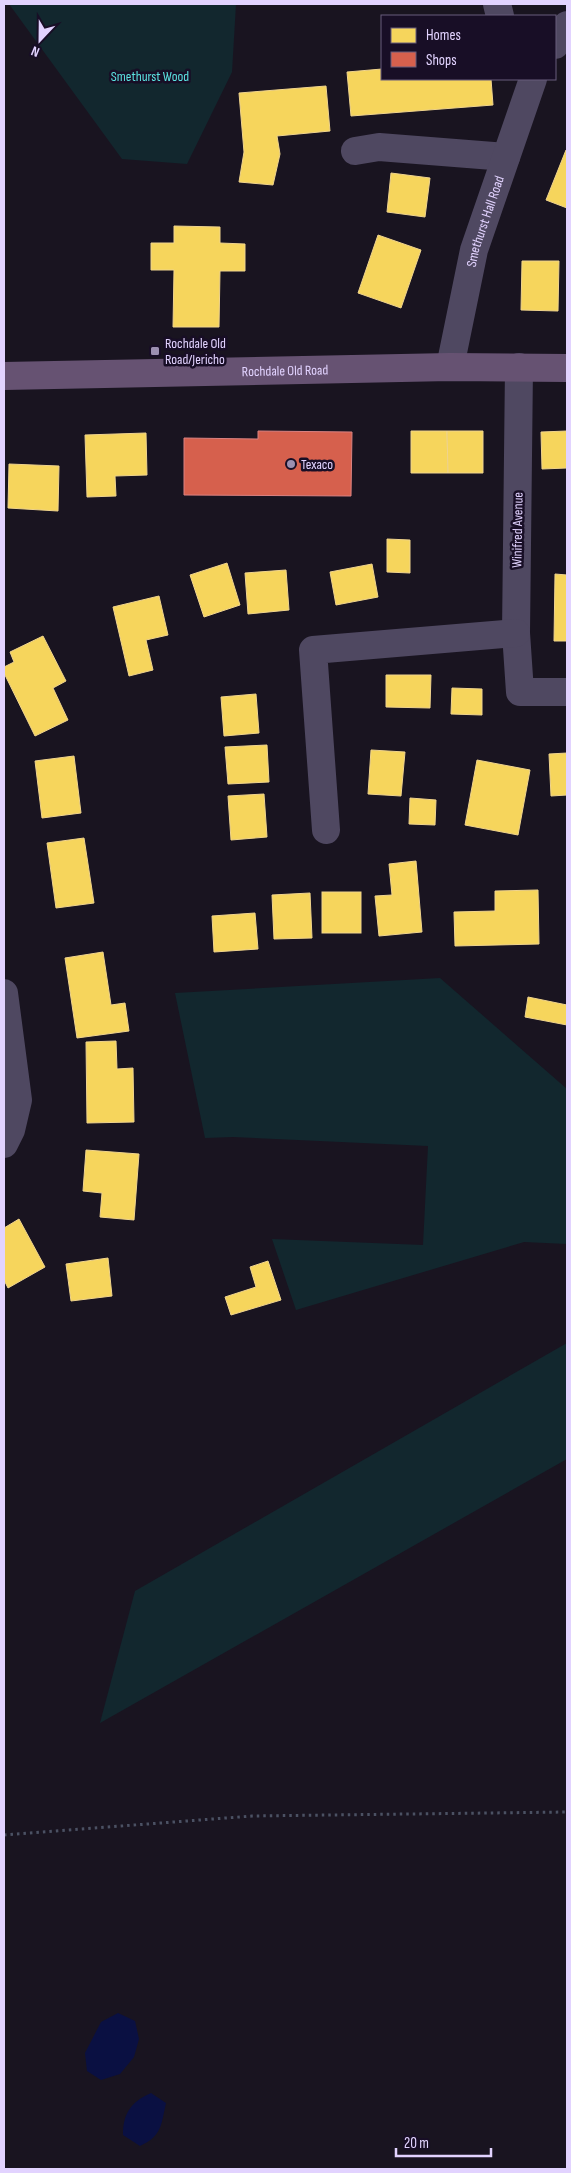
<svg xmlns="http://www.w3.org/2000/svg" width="571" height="2173" font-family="'Sofia Sans Condensed',sans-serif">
<rect width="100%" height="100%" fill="#191420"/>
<!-- green -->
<g fill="#12272e">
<path d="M9 4H236L232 72 187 164 122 159Z"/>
<path d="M440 978 567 1089V1244L524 1242 296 1310 272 1239 423 1245 428 1146 233 1137 205 1138 175 993Z"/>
<path d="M567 1343V1459L100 1723 135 1591Z"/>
</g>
<!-- water -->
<g fill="#0a1042">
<path d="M118 2013 135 2021 139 2039 134 2057 120 2074 101 2080 87 2071 85 2053 101 2022Z"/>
<path d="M151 2093 166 2103C161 2125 162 2136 140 2146L123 2135C123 2113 131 2102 151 2093Z"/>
</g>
<!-- homes -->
<g fill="#f6d55c" stroke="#f0d48d">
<path d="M382 69V79H491L493 105 351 116 347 72Z"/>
<path d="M326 86 330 131 277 136 280 154 273 185 239 182 244 152 239 93Z"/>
<path d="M566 150H567V208L546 200Z"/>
<path d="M391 173 430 178 425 217 387 212Z"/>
<path d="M174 226 220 227V243L245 244V271H220L219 327H173L174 270H151V243H174Z"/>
<path d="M378 235 421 250 401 308 358 293Z"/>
<path d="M522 261H559L558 311 521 310Z"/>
<path d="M411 431H447L448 473H411Z"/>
<path d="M447 431H483V473H448Z"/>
<path d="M567 431V468L542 469 541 432Z"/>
<path d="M146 433 147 475 115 476 116 496 87 497 85 435Z"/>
<path d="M9 464 59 466 58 511 8 508Z"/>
<path d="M387 539 410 540V573L387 572Z"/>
<path d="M227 563 240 605 204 617 190 575Z"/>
<path d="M372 564 378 597 336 605 330 572Z"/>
<path d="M286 570 289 610 248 614 245 573Z"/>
<path d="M555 574 567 575V641H554Z"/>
<path d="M159 596 168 635 146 640 153 670 129 676 113 607Z"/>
<path d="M43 636 66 681 53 688 68 720 35 736 4 673V667L14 662 10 652Z"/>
<path d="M386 675H431L430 708 386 707Z"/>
<path d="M452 688 482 689V715L451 714Z"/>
<path d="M256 694 259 733 224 736 221 697Z"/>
<path d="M267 745 269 782 228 784 225 747Z"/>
<path d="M371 750 405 752 401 796 368 794Z"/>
<path d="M567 753V795L551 796 549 754Z"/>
<path d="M74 756 81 813 42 818 35 761Z"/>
<path d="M477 760 530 770 518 835 465 825Z"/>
<path d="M264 794 267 837 231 840 228 796Z"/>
<path d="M410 798 436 800 435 825 409 824Z"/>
<path d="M84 838 94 903 56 908 47 843Z"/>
<path d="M416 861 422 932 379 936 375 896 392 895 389 864Z"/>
<path d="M538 890 539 944 455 946 454 912 495 911V891Z"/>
<rect x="322" y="892" width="39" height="41"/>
<path d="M310 893 312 938 274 939 272 895Z"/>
<path d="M255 913 258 949 214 952 212 916Z"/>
<path d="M103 952 111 1005 125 1003 129 1031 77 1038 65 958Z"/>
<path d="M528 997 567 1005V1025L525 1017Z"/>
<path d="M116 1041 117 1069 133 1068 134 1122 87 1123 86 1042Z"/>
<path d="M86 1150 139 1154 134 1220 100 1217 102 1193 83 1191Z"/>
<path d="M19 1219 45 1267 8 1288 4 1280V1228Z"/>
<path d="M108 1258 112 1296 71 1301 66 1264Z"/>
<path d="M268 1261 281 1300 231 1315 225 1297 256 1287 250 1267Z"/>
</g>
<!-- shops -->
<path fill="#d6604d" stroke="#da8282" d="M258 431 352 432 351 496 184 495V438L258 439Z"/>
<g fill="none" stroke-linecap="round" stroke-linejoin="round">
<!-- path -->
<path stroke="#4b5163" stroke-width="3" stroke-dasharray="2.5 4" stroke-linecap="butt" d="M4 1835 252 1816 567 1812"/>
<!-- minor -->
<g stroke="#4f4861" stroke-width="28">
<path d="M497 4 500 16"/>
<path d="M555 45 567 25"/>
<path d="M355 151 379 147 506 157"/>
<path id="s1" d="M450 367 474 250 533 79"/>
<path d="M519 367 516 633 520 692H567"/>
<path d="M326 830 313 650 516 633"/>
<path d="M4 993 18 1100 11 1130 4 1144"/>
</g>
<!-- major -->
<path stroke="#665272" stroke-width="28" id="s2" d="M4 376 450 367 567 368"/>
</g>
<!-- markers -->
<g fill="#9c90b1" stroke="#180e26" stroke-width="2">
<rect x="150" y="346" width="10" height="10" rx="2.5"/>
<circle cx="291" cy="464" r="5"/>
</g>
<g text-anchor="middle" stroke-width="5" stroke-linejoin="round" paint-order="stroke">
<!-- park labels -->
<g font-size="14" fill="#5be3e1" stroke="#180e26">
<text x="150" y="81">Smethurst Wood</text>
</g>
<!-- street labels -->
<g font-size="14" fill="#e2d3ff" stroke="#180e26">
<text dy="5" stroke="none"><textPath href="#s1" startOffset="150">Smethurst Hall Road</textPath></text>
<text dy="5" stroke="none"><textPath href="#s2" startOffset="281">Rochdale Old Road</textPath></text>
<text transform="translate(517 530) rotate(-89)" y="5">Winifred Avenue</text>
</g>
<!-- poi labels -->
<g font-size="14" fill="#e2d3ff" stroke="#180e26" text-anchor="start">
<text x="165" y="348">Rochdale Old<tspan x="165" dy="16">Road/Jericho</tspan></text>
<text x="301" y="469">Texaco</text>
</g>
</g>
<!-- border -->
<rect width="571" height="2173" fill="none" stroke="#e2d3ff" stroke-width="10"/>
<!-- legend -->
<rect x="381" y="15" width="175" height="65" fill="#180e26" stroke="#695d7d"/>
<rect x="391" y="28" width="25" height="15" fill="#f6d55c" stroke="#695d7d"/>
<text x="426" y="40" font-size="15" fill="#e2d3ff">Homes</text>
<rect x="391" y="52" width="25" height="15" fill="#d6604d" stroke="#695d7d"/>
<text x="426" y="65" font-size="15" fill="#e2d3ff">Shops</text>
<!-- north arrow -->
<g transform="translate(40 40) rotate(202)" stroke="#180e26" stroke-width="4" paint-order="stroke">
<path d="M0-4L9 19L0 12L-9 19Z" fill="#e2d3ff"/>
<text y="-8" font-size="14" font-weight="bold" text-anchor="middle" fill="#e2d3ff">N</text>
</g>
<!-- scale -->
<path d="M396 2148v8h95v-8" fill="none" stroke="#e2d3ff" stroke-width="2.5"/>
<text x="404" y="2148" font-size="15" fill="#e2d3ff" stroke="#180e26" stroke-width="4" paint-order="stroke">20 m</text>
</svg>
